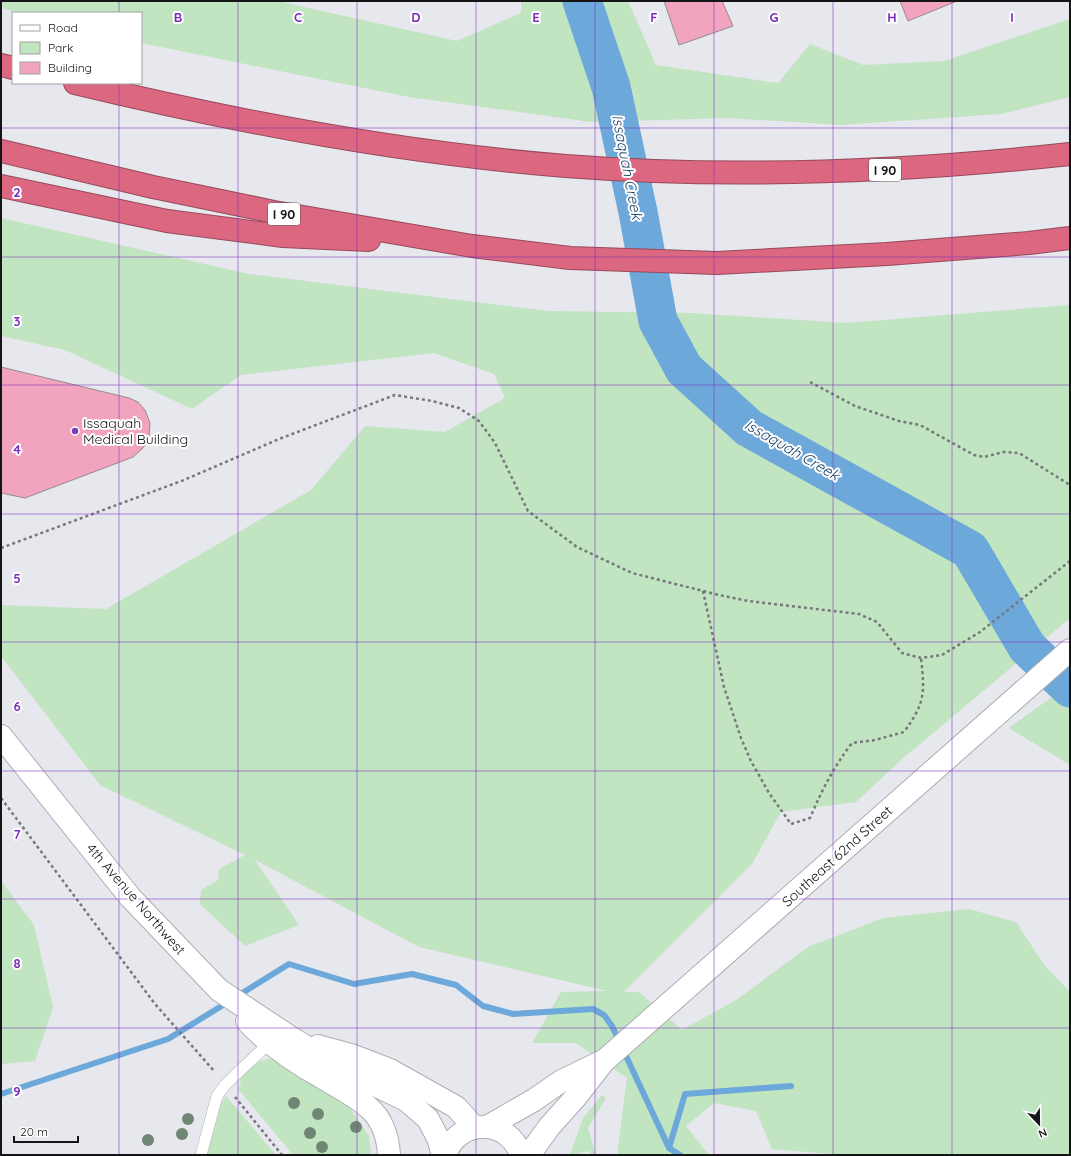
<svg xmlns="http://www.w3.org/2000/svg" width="1071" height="1156" font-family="Quicksand,sans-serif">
<rect width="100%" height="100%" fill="#e7e7ee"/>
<!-- green -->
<g fill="#c1e4c1">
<path d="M1 1H277L457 41 521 13V1H628L656 65 778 83 810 44 863 65 944 61 1070 19V97L1001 114 840 125 729 118 591 122 409 97 141 43V13H21L1 8Z"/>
<path d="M1 218 249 274 548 311 692 313 846 323 1070 305V618L901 760 856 802 781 812 752 864 624 992H639L682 1030 736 1000 808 947 883 918 969 909 1016 922 1045 966 1070 992V1155H844L772 1149 756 1111 714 1103 686 1126 709 1155H617L627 1078 576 1043H532L561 992 607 991 419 947 255 860 299 925 245 946 200 904 201 890 218 880 219 869 245 855 100 785 1 656V605L106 609 311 490 365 426 445 432 505 398 494 374 434 353 241 375 192 409 65 350 1 336Z"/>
<path d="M1070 684V765L1009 728Z"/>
<path d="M1 881 34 925 53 1007 35 1061 1 1064Z"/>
<path d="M276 1058 345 1101 369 1136 371 1155H302L300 1152 301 1155H293L238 1089 241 1085 239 1079 258 1061Z"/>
<path d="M602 1095 606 1098 588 1128 596 1155H591L590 1151 579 1153V1155H570L583 1118Z"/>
<path d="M226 1096 276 1155H208C212 1135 214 1113 226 1096Z"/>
</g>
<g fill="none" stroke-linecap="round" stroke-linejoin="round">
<!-- stream -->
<g stroke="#6ca8da" stroke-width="6">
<path d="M236 997 289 964 354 984 412 974 456 985 483 1006 513 1014 593 1009 604 1015 612 1026 669 1148 680 1155"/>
<path d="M1 1094 168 1039 228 1002"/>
<path d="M669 1148 685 1094 791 1086"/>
</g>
<!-- river -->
<path stroke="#6ca8da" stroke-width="39" d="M582 1 611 87 638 212 658 321 684 369 749 428 970 550 1027 647 1070 688"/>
</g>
<!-- building -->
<g fill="#f2a4bf" stroke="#928b8d">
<path d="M664 1H722L733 26 679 45Z"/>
<path d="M900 1H957L908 21Z"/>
<path d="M1 367 129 398 138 402 145 410 150 423 149 439 143 448 133 457 25 498 1 493Z"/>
</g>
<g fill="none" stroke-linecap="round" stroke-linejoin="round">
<!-- lane casing -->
<g stroke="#adaeb4" stroke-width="12">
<path id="lane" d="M201 1155 217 1096 225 1085 270 1042"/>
</g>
<!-- street casing -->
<g stroke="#adaeb4" stroke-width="24">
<g id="street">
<path d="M487 1127 534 1100 560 1082 601 1062"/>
<path d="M529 1155 549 1127 575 1098 604 1061 1070 650"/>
</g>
</g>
<!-- secondary casing -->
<g stroke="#adaeb4" stroke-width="24">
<g id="secondary">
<path d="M1 736 130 897 219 990 293 1039 346 1071 406 1100 428 1119 438 1138 443 1155"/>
<path d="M247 1021C268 1044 296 1063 323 1078 338 1087 356 1096 369 1108 383 1120 388 1138 389 1155"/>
<path d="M318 1046 351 1055 390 1070 456 1107 475 1128"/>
<path d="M445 1155C458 1118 508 1117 521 1155"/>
</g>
</g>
<!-- highway casing -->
<g stroke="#964a5b" stroke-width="24">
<g id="highway">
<path d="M1 65 13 68"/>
<path d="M75 83C237 122 400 153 566 166 734 179 903 172 1070 154"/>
<path d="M1 151 153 187 274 212 472 246 570 258 717 263 887 254 1029 243 1070 238"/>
<path d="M1 186 167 221 283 236 369 240"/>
</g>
</g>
<!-- path -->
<g stroke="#77777c" stroke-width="2.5" stroke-dasharray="3 3" stroke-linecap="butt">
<path d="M810 382 855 406 899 421 920 425 974 455 984 457 1004 452 1019 453 1070 485"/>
<path d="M1 548 184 480 279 439 395 395 432 401 459 408 479 421 495 443 528 511 577 547 632 573 719 595 748 601 859 614 877 622 902 653 921 658 942 655 980 632 1070 561"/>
<path d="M703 591 724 687 741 738 751 761 769 793 791 824 810 818C822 790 833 768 852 743L875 740 904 732C925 703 925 693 921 658"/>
<path d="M1 798 155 1004 215 1072"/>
<path d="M235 1097 282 1155"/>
</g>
<!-- lane -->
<use href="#lane" stroke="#fff" stroke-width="11"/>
<!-- street -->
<use href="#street" stroke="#fff" stroke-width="22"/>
<!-- secondary -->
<use href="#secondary" stroke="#fff" stroke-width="22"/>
<!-- highway -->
<use href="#highway" stroke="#dc6780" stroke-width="22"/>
</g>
<!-- trees -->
<g fill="#708675">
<circle cx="294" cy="1103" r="6"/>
<circle cx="318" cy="1114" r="6"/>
<circle cx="188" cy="1119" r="6"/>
<circle cx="356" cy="1127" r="6"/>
<circle cx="310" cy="1133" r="6"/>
<circle cx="182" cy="1134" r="6"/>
<circle cx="148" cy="1140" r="6"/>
<circle cx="322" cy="1147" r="6"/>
</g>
<!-- grid -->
<path fill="none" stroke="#7b2cbf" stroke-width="1" stroke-opacity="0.55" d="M119 1V13M238 1V1155M357 1V1155M476 1V1155M595 1V1155M714 1V1155M833 1V1155M952 1V1155M119 83V1155M1 128H1070M1 257H1070M1 385H1070M1 514H1070M1 642H1070M1 771H1070M1 899H1070M1 1028H1070"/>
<!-- markers -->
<circle fill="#7b3fb5" stroke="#fff" stroke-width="1.5" cx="75" cy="431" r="4"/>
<g text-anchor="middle" stroke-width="4" stroke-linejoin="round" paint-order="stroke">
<!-- shield labels -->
<g fill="#fff" stroke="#5b5b5d" stroke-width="1">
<rect x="869" y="159" width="32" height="22" rx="3"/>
<rect x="268" y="203" width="32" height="22" rx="3"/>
</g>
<g font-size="13" font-weight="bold" fill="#151517">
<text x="885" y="175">I 90</text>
<text x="284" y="219">I 90</text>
</g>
<!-- poi labels -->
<g font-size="14" fill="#151517" stroke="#fff" text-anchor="start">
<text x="83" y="428">Issaquah<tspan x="83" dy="16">Medical Building</tspan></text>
</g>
<!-- street labels -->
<g font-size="14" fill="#151517" stroke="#fff">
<text transform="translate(837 856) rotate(-42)" y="5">Southeast 62nd Street</text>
<text transform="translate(136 899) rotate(49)" y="5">4th Avenue Northwest</text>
</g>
<!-- water labels -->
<g font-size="15" font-style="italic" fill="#1a4669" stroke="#fff">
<text transform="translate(627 167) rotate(79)" y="5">Issaquah Creek</text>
<text transform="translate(792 450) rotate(30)" y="5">Issaquah Creek</text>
</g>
</g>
<g font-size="13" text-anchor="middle" font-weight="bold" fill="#7b2cbf" stroke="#fff" stroke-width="4" stroke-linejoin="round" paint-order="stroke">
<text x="178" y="22">B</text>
<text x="298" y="22">C</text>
<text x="416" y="22">D</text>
<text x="536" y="22">E</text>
<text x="654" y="22">F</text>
<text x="774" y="22">G</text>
<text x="892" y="22">H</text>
<text x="1012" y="22">I</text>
<text x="17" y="197">2</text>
<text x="17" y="326">3</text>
<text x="17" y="454">4</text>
<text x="17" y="583">5</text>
<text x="17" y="711">6</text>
<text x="17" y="839">7</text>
<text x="17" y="968">8</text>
<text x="17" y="1096">9</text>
</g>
<!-- border -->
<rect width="1071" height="1156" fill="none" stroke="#151517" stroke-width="4"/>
<!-- legend -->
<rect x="12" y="12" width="130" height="72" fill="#ffffff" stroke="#a1a1a2"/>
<rect x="20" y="25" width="20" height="6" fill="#ffffff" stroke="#a1a1a2"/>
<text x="48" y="32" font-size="12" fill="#151517">Road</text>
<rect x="20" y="42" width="20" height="12" fill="#c1e4c1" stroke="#a1a1a2"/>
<text x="48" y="52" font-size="12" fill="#151517">Park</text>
<rect x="20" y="62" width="20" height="12" fill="#f2a4bf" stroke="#a1a1a2"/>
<text x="48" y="72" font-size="12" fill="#151517">Building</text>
<!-- north arrow -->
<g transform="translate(1039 1124) rotate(158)" stroke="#ffffff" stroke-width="3" paint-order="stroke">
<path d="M0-3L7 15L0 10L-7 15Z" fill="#151517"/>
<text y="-6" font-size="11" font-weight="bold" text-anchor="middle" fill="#151517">N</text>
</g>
<!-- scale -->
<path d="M14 1136v6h64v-6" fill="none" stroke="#151517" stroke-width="2"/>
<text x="20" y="1136" font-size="12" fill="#151517" stroke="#ffffff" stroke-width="3" paint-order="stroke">20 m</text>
</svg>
